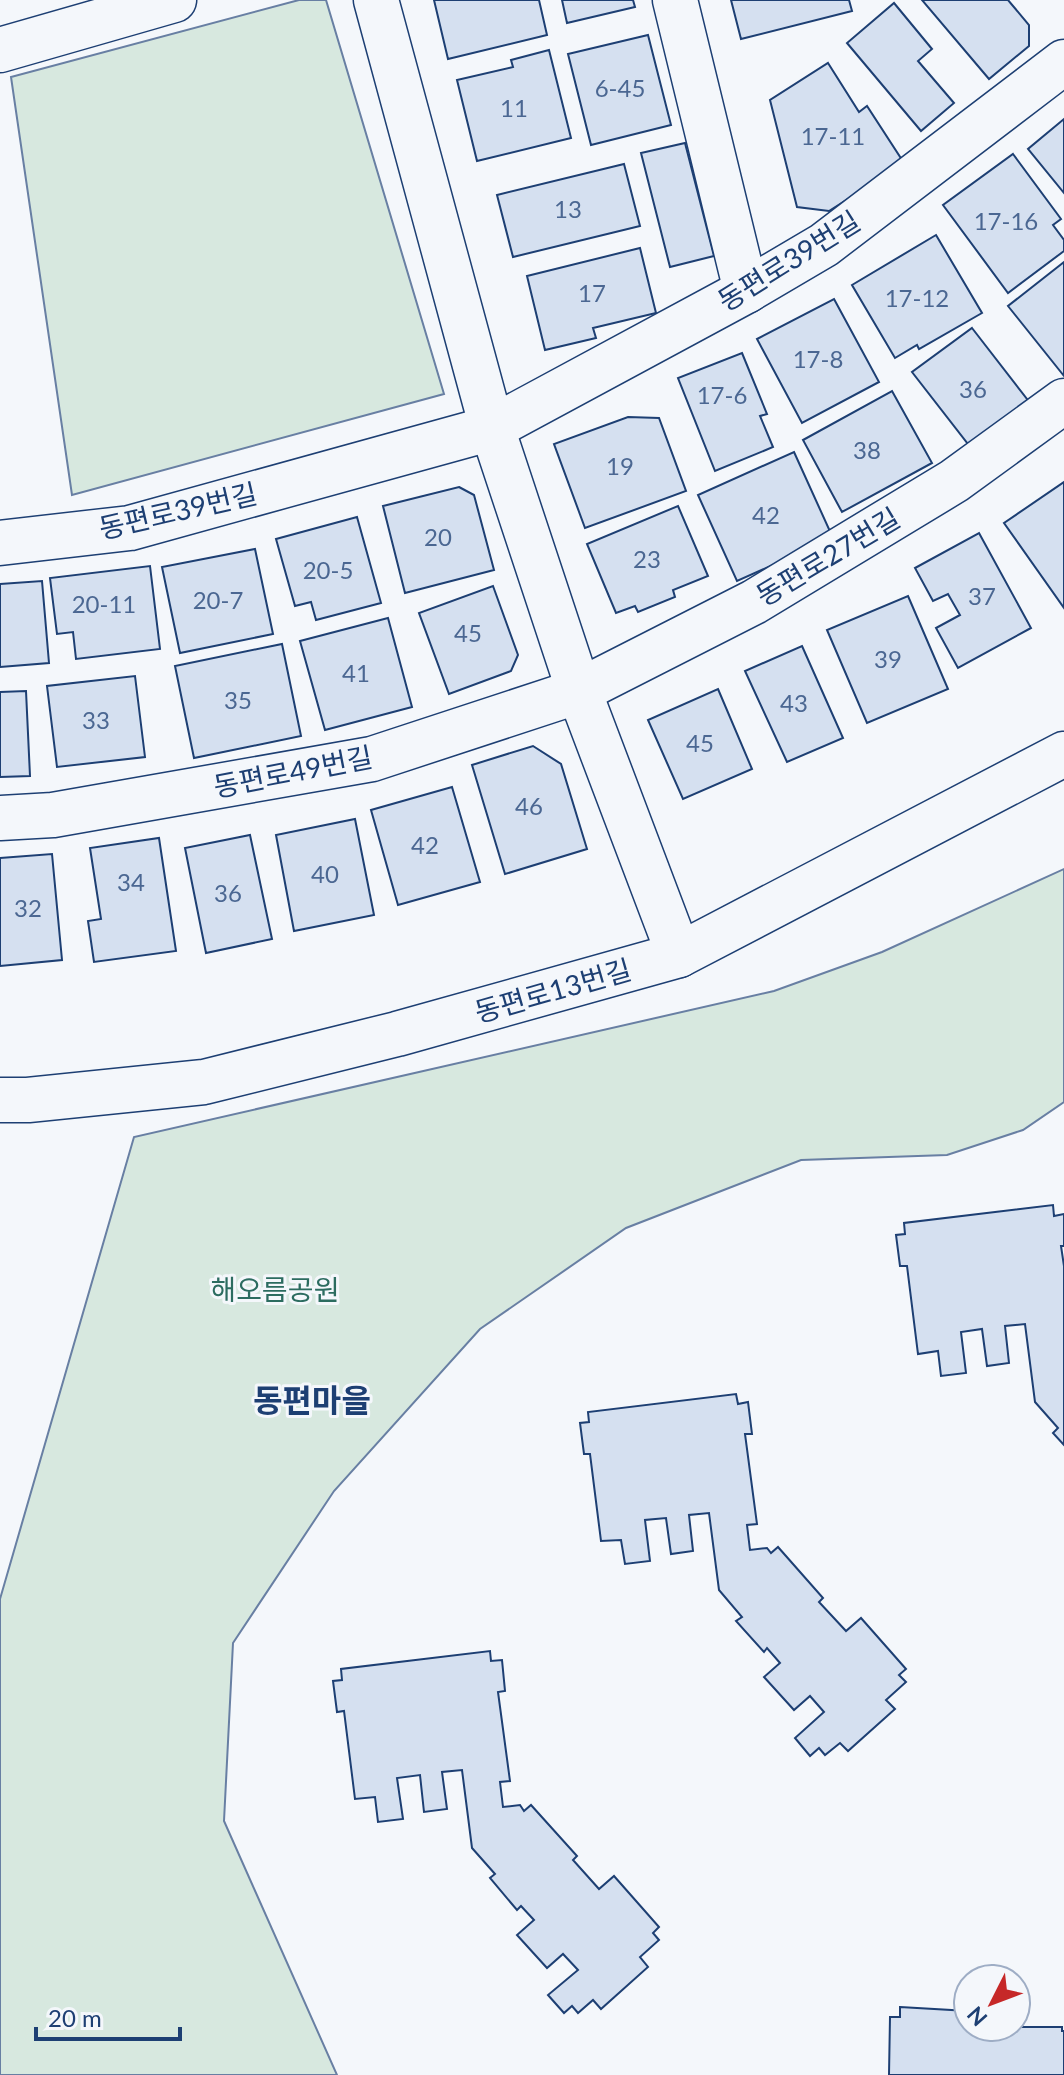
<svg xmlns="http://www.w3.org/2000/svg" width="1064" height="2075" font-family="Lato,'Noto Sans KR',sans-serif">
<rect width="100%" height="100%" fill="#f4f7fb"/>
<!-- green -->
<g fill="#d7e8df" stroke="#687fa3" stroke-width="2">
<path d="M299 0H326L444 394 72 495 11 77Z"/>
<path d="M1064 869V1102L1023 1130 947 1155 801 1160 626 1228 480 1329 334 1491 233 1643 224 1821 337 2075H0V1599L134 1137 774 991 882 952Z"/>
</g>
<!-- building -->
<g fill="#d5e0f0" stroke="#1d3f73" stroke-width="2">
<path d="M434 0H539L547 35 448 59Z"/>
<path d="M562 0H633L635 7 567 23Z"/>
<path d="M731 0H849L852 11 741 39Z"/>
<path d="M922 0H1008L1029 25V46L989 79Z"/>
<path d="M894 3 932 49 918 61 954 103 921 131 847 43Z"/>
<path d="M648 35 671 125 591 145 568 54Z"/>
<path d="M549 50 571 138 477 161 457 80 513 67 511 60Z"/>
<path d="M828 63 859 112 867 106 904 163 829 211 797 207 770 100Z"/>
<path d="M1064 119V193L1028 149Z"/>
<path d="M685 143 714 256 670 267 641 153Z"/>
<path d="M1013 154 1061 219 1053 225 1064 240V251L1008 293 943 205Z"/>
<path d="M624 164 640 226 513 257 497 195Z"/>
<path d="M936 235 982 313 919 349 917 345 895 358 852 285Z"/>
<path d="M640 248 656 313 593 328 596 338 545 350 527 276Z"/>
<path d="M1064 262V376L1008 306Z"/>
<path d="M834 299 879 382 802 423 757 339Z"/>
<path d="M972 328 1034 408 975 453 912 372Z"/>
<path d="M742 353 767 414 760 416 773 447 715 471 678 378Z"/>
<path d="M892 391 932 463 842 512 803 440Z"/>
<path d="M628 417 659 418 686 491 585 528 554 444Z"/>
<path d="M794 452 833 538 737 581 698 495Z"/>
<path d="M1064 482V608L1004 523Z"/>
<path d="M459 487 474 495 494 570 405 593 383 506Z"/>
<path d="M678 506 708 576 673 590 675 597 638 612 635 606 616 613 587 544Z"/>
<path d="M357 517 381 603 316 620 311 602 295 606 276 539Z"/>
<path d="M979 533 1031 628 958 668 936 628 960 615 948 594 933 601 915 568Z"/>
<path d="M255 549 273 634 180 653 162 567Z"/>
<path d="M150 566 160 649 76 659 73 632 57 634 50 578Z"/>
<path d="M42 581 49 663 0 667V584Z"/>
<path d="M493 586 518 655 511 671 449 694 419 613Z"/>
<path d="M908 596 948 689 867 723 827 630Z"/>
<path d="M388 618 412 707 325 730 300 641Z"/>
<path d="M282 644 301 736 194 758 175 666Z"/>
<path d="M802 646 843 738 787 762 745 671Z"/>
<path d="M135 676 145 757 57 767 47 686Z"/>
<path d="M718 689 752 769 683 799 648 720Z"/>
<path d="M26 691 30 776 0 777V692Z"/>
<path d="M533 746 561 764 587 849 505 874 472 765Z"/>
<path d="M452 787 480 882 398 905 371 810Z"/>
<path d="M355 819 374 915 294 931 276 835Z"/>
<path d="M250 835 272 939 206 953 185 848Z"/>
<path d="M159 838 176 951 94 962 88 921 101 919 90 848Z"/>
<path d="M52 854 62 960 0 966V858Z"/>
<path d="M1053 1205 1054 1216 1064 1214V1246H1061L1064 1266V1445L1053 1433 1058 1428 1035 1402 1025 1324 1005 1326 1009 1363 987 1366 982 1329 961 1332 966 1373 941 1376 938 1351 918 1354 907 1266H900L896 1235 905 1234 904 1223Z"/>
<path d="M736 1394 738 1404 748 1402 752 1434H745L757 1524 747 1525 750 1550 767 1548 771 1553 778 1547 823 1598 819 1602 846 1631 861 1618 906 1669 899 1675 906 1682 886 1700 895 1709 848 1751 840 1743 825 1755 819 1748 810 1756 795 1738 824 1712 810 1696 794 1710 764 1677 780 1663 767 1648 764 1652 736 1621 742 1617 719 1590 709 1513 689 1515 693 1551 671 1554 666 1518 645 1520 650 1561 625 1564 621 1540 601 1541 590 1454H584L580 1423 589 1422 588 1412Z"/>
<path d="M490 1651 491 1661 502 1660 505 1691 498 1692 510 1781 500 1782 503 1807 520 1805 524 1811 531 1805 577 1856 573 1860 599 1889 614 1876 659 1927 653 1933 659 1940 640 1957 648 1967 601 2009 593 2000 578 2013 572 2006 564 2013 548 1995 578 1970 563 1954 547 1968 517 1935 534 1920 521 1906 517 1910 490 1878 495 1874 472 1848 462 1770 442 1772 447 1809 424 1812 420 1775 397 1778 403 1819 378 1822 375 1797 355 1799 344 1711 337 1712 333 1681 342 1680 341 1669Z"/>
<path d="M900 2007 968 2011V2027H1062V2031H1064V2075H889L890 2017H900Z"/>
</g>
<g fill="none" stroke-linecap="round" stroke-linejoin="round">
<!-- minor casing -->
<g stroke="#1d3f73" stroke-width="47">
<g id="minor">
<path d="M376 0 492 428 579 691 679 955"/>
<path d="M675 0 746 291"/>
<path d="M0 50 174 0"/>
<path d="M0 543 130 528 492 428 746 291 824 245 1064 62"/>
<path d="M0 818 53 815 372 759 579 691 754 602 954 481 1064 401"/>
<path d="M0 1100H28L204 1082 397 1034 679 955 1064 754"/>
</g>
</g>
<!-- minor -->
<use href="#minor" stroke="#f4f7fb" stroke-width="44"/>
</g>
<g text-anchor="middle" stroke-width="6" stroke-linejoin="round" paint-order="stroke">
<!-- number labels -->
<g font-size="24" fill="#4b6792">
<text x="620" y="97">6-45</text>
<text x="514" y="117">11</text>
<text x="833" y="145">17-11</text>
<text x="568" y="218">13</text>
<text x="1006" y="230">17-16</text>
<text x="592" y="302">17</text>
<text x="917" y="307">17-12</text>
<text x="818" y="368">17-8</text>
<text x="973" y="398">36</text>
<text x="722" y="404">17-6</text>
<text x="867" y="459">38</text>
<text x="620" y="475">19</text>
<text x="766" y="524">42</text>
<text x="438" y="546">20</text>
<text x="647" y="568">23</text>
<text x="328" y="579">20-5</text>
<text x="982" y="605">37</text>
<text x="218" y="609">20-7</text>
<text x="104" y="613">20-11</text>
<text x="468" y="642">45</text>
<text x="888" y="668">39</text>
<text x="356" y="682">41</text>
<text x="238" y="709">35</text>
<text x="794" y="712">43</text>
<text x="96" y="729">33</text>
<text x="700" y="752">45</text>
<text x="529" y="815">46</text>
<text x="425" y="854">42</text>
<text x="325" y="883">40</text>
<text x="131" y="891">34</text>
<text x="228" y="902">36</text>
<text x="28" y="917">32</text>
</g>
<!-- street labels -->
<g font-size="28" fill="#1d3f73" stroke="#f4f7fb">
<text transform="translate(789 261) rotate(-32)" y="10">동편로39번길</text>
<text transform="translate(178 511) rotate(-13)" y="10">동편로39번길</text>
<text transform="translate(828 557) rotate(-31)" y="10">동편로27번길</text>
<text transform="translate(293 772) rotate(-11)" y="10">동편로49번길</text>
<text transform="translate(553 991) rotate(-16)" y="10">동편로13번길</text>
</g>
<!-- park labels -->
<g font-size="28" fill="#2c6c60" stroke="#f4f7fb">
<text x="275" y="1300">해오름공원</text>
</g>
<!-- quarter labels -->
<g font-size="32" font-weight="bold" fill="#1d3f73" stroke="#f4f7fb">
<text x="312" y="1412">동편마을</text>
</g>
</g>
<!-- north arrow -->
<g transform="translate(992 2003) rotate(228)"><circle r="38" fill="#f4f7fb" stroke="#9eadc5" stroke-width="2"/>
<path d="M0-6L14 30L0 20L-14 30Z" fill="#c62828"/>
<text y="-12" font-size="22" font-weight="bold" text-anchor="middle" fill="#1d3f73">N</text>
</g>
<!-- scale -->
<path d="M36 2027v12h144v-12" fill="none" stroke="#1d3f73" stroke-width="4"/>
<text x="48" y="2027" font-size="24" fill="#1d3f73" stroke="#f4f7fb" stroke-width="6" paint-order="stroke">20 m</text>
</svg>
